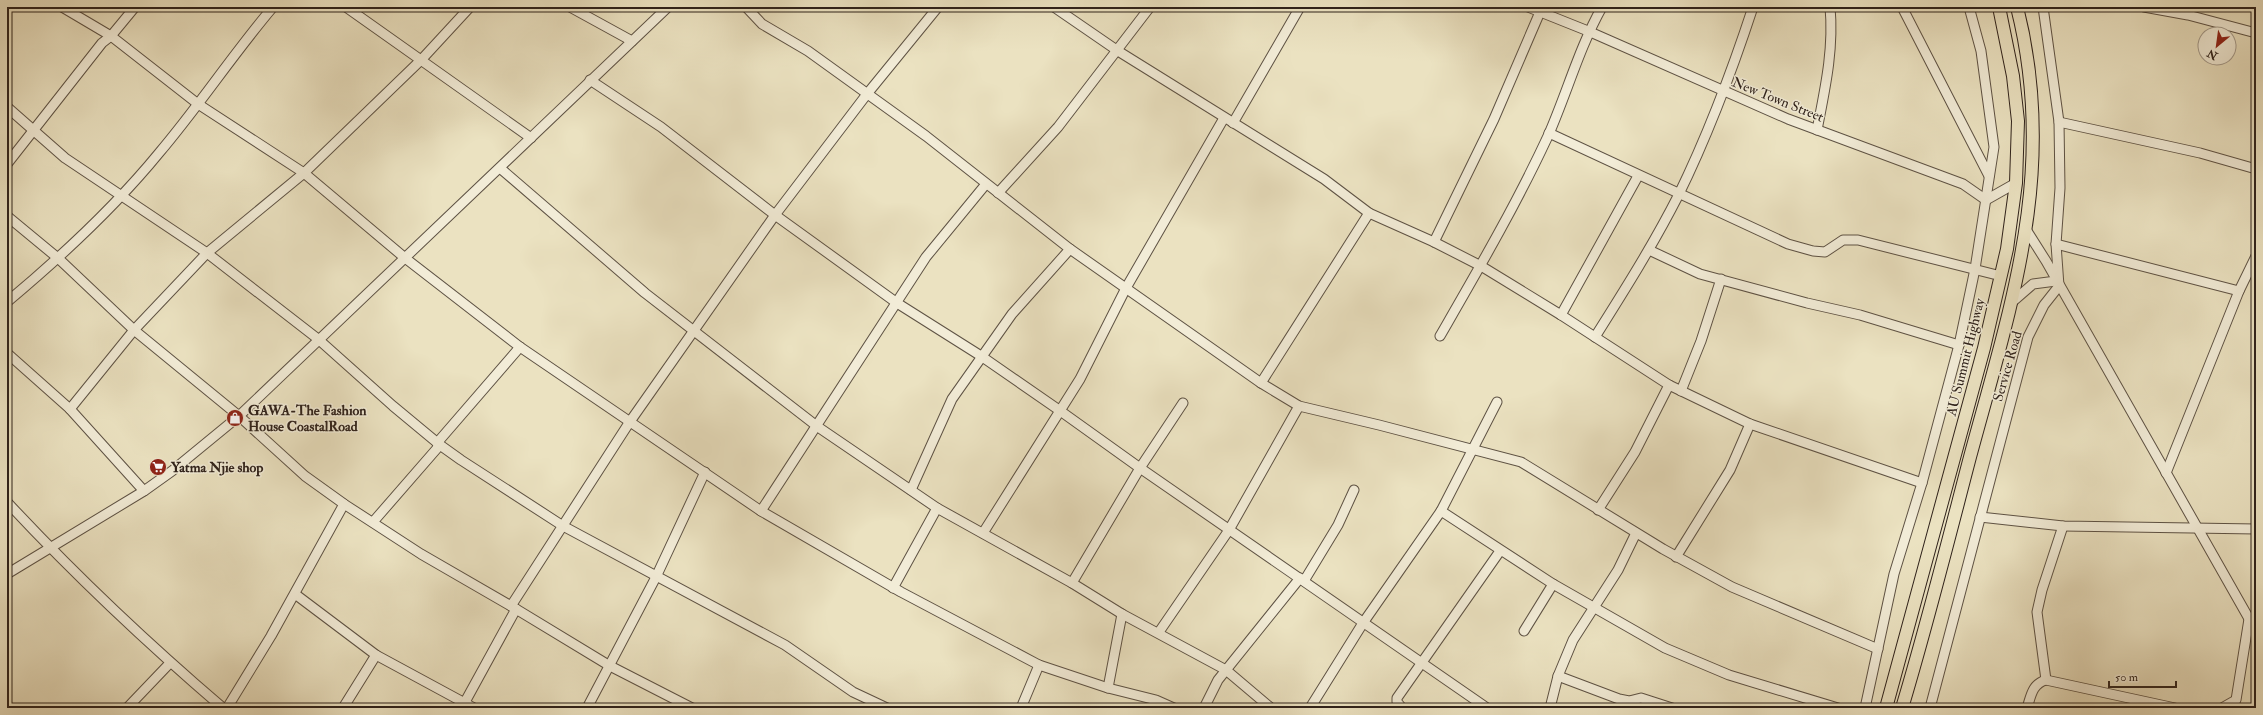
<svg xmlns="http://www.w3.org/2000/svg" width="2263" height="715" font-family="'IM FELL Double Pica',serif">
<rect width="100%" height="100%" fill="#ebe2c1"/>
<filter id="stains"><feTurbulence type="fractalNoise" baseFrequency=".005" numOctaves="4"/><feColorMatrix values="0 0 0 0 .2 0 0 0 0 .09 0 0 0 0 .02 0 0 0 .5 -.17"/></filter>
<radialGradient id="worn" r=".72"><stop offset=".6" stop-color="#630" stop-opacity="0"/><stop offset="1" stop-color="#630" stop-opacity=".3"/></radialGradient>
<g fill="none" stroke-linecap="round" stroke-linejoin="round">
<!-- minor casing -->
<g stroke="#5e5244" stroke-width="11">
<g id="minor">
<path d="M62 7 111 36 198 104 304 173 405 258 520 347 761 511 901 592 1039 665 1108 688 1156 700 1174 708"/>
<path d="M346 7 531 138"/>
<path d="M570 7 632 41"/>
<path d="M746 7 762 24 808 51 926 136 1070 249 1261 383 1299 406 1379 425 1521 462 1663 549 1732 587 1878 649"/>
<path d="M1054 7 1118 51 1324 179 1369 213 1434 242 1481 266 1561 315 1669 385 1750 424 1922 483"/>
<path d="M1528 7 1588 31 1788 119 1963 184 1986 200 2016 183"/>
<path d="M1902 7 1989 176"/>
<path d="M2144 7 2188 15 2256 33"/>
<path d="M590 80 661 127 775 215 897 303 981 356 1059 410 1140 468 1487 708"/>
<path d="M7 107 65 158 207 253 318 339 393 406 440 445 461 460 563 526 785 645 853 692 887 708"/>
<path d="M2059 122 2200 153 2256 169"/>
<path d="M1233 123 1300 7"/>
<path d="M1817 130C1825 89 1834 49 1830 7"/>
<path d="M1549 133 1788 244 1813 251 1825 252 1843 240H1858L2001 276"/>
<path d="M7 164 102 43 111 36 135 7"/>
<path d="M500 168 645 293 818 427 937 508 1072 583 1122 614 1226 670 1271 708"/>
<path d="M998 193 1058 127 1150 7"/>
<path d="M7 216 59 259 134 330 239 416 305 476 344 504 421 554 511 606 610 666 692 708"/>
<path d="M2027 231 2046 261 2256 631"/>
<path d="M1434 242 1494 119 1540 12"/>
<path d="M2056 244 2239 291"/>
<path d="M1649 250 1700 274 1807 303 1860 315 1959 345"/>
<path d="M7 302C62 256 114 208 159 153 199 106 233 54 273 7"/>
<path d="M2011 303 2033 284 2056 281"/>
<path d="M1561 315 1638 176"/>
<path d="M1440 336C1478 270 1516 205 1548 136 1567 93 1579 48 1602 7"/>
<path d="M1595 337C1624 291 1653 245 1678 196 1708 135 1732 71 1753 7"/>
<path d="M7 353 70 409 144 491"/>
<path d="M1261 383 1369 213"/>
<path d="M1681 391 1701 341 1721 279"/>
<path d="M70 409 134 330 207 253 304 173 422 59 470 7"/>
<path d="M437 443 520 347"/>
<path d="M2166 473 2239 291 2256 256"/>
<path d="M911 490 952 399 1012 314 1070 249"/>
<path d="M7 502C75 575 147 643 223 708"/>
<path d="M1598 510 1635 452 1669 385"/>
<path d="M761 511 926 257 986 184"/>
<path d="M1441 511 1553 584 1665 648 1729 675 1838 708"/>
<path d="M1980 517 2063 526 2256 529"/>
<path d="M373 522 440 445"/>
<path d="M983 533 1080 379 1126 288 1224 118"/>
<path d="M1676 557 1730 470 1750 424"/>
<path d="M7 574 144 491 172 471 239 416 668 7"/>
<path d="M1304 581 1338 525 1354 490"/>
<path d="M1072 583 1140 468 1183 403"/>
<path d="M893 588 937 508"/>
<path d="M295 594 376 655 474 708"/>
<path d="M511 606 629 423 775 215 867 94 938 7"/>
<path d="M1524 631 1553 584"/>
<path d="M1159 632 1229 530 1299 406"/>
<path d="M1558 676 1619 699 1629 701 1641 698 1672 708"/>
<path d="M2046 680 2037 612 2042 590 2063 526"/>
<path d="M1108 688 1122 614"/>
<path d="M465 702 516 609"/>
<path d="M127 708 170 663"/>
<path d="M227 708 271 636 344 504"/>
<path d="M343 708 376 655"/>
<path d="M587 708 656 577 705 472"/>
<path d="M1021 708 1039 665"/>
<path d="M1204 708 1218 680 1300 578"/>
<path d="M1310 708 1363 623 1441 511 1497 402"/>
<path d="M1402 708 1397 702V698L1500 551"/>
<path d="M1550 708 1558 676 1573 640 1618 570 1636 533"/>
<path d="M1865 708 1894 574 1922 483 1959 345 1975 269 1994 147 1981 51 1969 7"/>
<path d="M1930 708 2028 337 2044 305 2059 286 2056 244 2060 188 2059 122 2043 7"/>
<path d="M2027 708C2031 696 2032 684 2046 680L2175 708"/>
<path d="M2222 708 2236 700 2249 619"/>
</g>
</g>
<!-- major casing -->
<g stroke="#2f221b" stroke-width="14">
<g id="major">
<path d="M1886 708 1984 348 2007 249 2016 183 2018 121 2013 76 1999 7"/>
<path d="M1902 708C1927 625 1948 541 1970 457 2012 302 2058 169 2017 7"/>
</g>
</g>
<!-- minor -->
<use href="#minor" stroke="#f2ecd7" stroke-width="9"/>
<!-- major -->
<use href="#major" stroke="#ebe2c1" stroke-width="12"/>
</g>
<!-- icons -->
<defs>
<g id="shop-disc" transform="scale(0.9)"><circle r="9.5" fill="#8f2418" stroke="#f2ecd7"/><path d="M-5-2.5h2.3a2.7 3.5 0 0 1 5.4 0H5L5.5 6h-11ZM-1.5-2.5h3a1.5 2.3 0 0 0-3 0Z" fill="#fff"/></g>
<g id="supermarket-disc" transform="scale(0.9)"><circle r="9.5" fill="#8f2418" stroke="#f2ecd7"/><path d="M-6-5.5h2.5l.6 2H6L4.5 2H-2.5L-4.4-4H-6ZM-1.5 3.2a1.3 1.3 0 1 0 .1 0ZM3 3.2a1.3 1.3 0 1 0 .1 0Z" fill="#fff"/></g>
</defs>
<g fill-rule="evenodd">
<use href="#shop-disc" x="235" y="418"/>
<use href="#supermarket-disc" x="158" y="467"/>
</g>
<g text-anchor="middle" stroke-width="3" stroke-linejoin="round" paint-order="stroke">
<!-- street labels -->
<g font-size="14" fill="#2f221b" stroke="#f2ecd7">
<text transform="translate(1778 99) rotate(22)" y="5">New Town Street</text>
<text transform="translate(1965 357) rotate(-76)" y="5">AU Summit Highway</text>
<text transform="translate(2007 366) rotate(-74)" y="5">Service Road</text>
</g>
<!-- poi labels -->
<g font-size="14" font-weight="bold" fill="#2f221b" stroke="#f2ecd7" text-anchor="start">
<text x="248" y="415">GAWA-The Fashion<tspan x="248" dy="16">House CoastalRoad</tspan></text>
<text x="171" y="472">Yatma Njie shop</text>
</g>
</g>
<!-- margin -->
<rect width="2263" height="715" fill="none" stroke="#ebe2c1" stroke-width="24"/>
<rect x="8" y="8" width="2247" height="699" fill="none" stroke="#2f221b" stroke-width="2"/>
<rect x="12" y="12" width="2239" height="691" fill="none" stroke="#2f221b"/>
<!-- north arrow -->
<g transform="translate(2217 46) rotate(209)"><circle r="19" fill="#f2ecd7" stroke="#a49b8c"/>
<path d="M0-3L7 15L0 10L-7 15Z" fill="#8f2418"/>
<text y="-6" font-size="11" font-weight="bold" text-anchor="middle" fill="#2f221b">N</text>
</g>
<!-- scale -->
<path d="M2109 681v6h67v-6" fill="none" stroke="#2f221b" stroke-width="2"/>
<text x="2115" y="681" font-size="12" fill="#2f221b" stroke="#f2ecd7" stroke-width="3" paint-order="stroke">50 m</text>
<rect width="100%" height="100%" filter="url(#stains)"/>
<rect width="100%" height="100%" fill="url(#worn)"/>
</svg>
